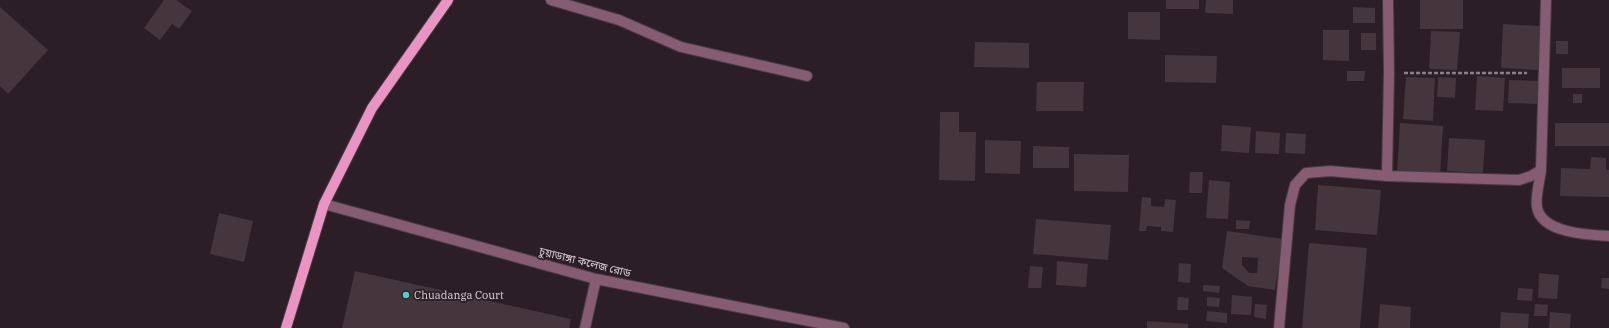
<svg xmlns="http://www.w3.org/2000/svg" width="1609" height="328" font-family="'IBM Plex Serif','Noto Sans Bengali',serif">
<rect width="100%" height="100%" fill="#2c1e26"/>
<!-- building -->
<g fill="#45353d" fill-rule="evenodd">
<path d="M164 0H176L192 11 179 29 172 24 160 40 144 28Z"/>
<rect x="1166" y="0" width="33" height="9"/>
<path d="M1206 0H1233V14L1205 13Z"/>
<rect x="1420" y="0" width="43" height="29"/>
<path d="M0 7 48 50 8 94 0 86Z"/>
<path d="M1353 7 1375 8V23H1353Z"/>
<path d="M1128 12H1160V40L1128 39Z"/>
<path d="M1503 24 1541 26 1538 70 1501 68Z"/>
<path d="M1323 30H1349V61L1323 60Z"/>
<path d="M1431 31 1460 32 1457 70 1429 69Z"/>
<rect x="1361" y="33" width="15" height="17"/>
<rect x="1556" y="41" width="12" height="13"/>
<path d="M975 42 1029 43V68L974 67Z"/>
<path d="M1165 55 1217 56 1216 83 1165 82Z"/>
<rect x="1562" y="68" width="38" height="20"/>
<path d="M1347 71H1365L1364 81H1347Z"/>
<path d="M1477 76 1505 78 1503 111 1475 110Z"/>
<path d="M1406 77 1435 78 1433 121 1403 119Z"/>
<path d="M1438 77 1456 78 1455 98 1437 97Z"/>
<path d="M1509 80 1541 81 1540 104 1508 103Z"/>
<path d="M1037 82H1084L1083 111H1036Z"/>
<rect x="1573" y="94" width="9" height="9"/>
<path d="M940 112H959V132H976L975 181 939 180Z"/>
<path d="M1400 123 1443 126 1440 176 1397 174Z"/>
<rect x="1555" y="123" width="54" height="23"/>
<path d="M1222 125 1251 127 1249 153 1221 151Z"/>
<path d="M1256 131 1280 133 1279 154 1255 153Z"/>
<path d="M1286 133 1306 134 1305 154 1285 153Z"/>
<path d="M1449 138 1485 140 1483 173 1447 171Z"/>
<path d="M985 140 1021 141 1020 174 985 173Z"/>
<path d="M1033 146 1069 147V168H1033Z"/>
<path d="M1074 154 1129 155 1128 192 1074 191Z"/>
<path d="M1591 157 1606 158V170H1609V197L1560 196 1561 168 1590 169Z"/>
<path d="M1190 172H1203L1202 193H1189Z"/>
<path d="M1209 180 1230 182 1228 219 1206 218Z"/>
<path d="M1318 185 1381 190 1377 235 1315 230Z"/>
<path d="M1142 197 1151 198V206L1164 207 1165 199 1176 200 1173 232 1161 231V227L1147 226 1146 231H1139Z"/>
<path d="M219 213 253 221 244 262 210 254Z"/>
<path d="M1036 219 1111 225 1108 260 1033 254Z"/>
<path d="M1236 220 1250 221 1249 229H1236Z"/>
<path d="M1227 231 1283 239 1275 290 1248 286 1222 268ZM1242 257 1258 258 1257 273H1249L1242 265Z"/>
<path d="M1309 243 1367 248 1360 328H1302Z"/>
<path d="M1057 261 1088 264 1086 287 1056 285Z"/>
<path d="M1179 263 1191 264 1190 283 1178 282Z"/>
<path d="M1030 266 1043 267 1041 288H1028Z"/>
<path d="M355 271 571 319 569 328H342Z"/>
<path d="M1539 273 1559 275 1557 299 1538 298Z"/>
<path d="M1602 278H1609V289L1601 288Z"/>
<path d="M1203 285 1220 286 1219 293 1203 291Z"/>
<path d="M1518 288 1533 289 1532 301 1517 300Z"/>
<path d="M1232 295 1252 297 1251 315 1231 314Z"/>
<path d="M1178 297 1189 298 1188 310H1177Z"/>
<path d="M1207 297 1220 298 1219 307 1207 306Z"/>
<path d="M1255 304 1267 305 1266 319 1254 317Z"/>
<path d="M1380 304 1411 307 1410 328H1378Z"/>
<path d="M1535 304 1548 305 1547 316H1534Z"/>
<path d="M1207 311 1227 313V323L1206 321Z"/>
<path d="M1501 312 1529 314 1528 328H1500Z"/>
<path d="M1550 312 1571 314 1570 328H1549Z"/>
<path d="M1147 321 1188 324V328H1147Z"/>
</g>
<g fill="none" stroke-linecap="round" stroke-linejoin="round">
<!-- minor casing -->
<g stroke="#483b42" stroke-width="12">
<g id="minor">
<path d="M551 0 619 20 681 47 807 76"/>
<path d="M1541 170C1540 179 1535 198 1537 207 1541 233 1588 235 1609 236"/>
<path d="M1387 176 1389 73 1388 0"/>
<path d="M324 204 596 279 844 328"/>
<path d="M585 328 596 279"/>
<path d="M1279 328 1290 205 1295 185 1306 173 1330 171 1387 176 1519 180 1531 176 1541 170 1546 0"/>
</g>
</g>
<!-- major casing -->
<g stroke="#483b42" stroke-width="12">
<path id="major" d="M286 328 324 204 372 108 448 0"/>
</g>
<!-- path -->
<path stroke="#8b7f85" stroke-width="2.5" stroke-dasharray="4 2" stroke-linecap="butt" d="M1404 73H1527"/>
<!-- minor -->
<use href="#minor" stroke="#855c72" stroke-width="10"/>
<!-- major -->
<use href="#major" stroke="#e994c2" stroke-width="10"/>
</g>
<!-- markers -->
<circle fill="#53cdc9" stroke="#2c1e26" stroke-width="1.5" cx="406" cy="295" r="4"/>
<g text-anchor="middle" stroke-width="3.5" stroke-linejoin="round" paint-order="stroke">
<!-- street labels -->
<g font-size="11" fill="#ddd3d7" stroke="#2c1e26">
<text transform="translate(585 262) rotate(14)" y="4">চুয়াডাঙ্গা কলেজ রোড</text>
</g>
<!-- poi labels -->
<g font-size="11" fill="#ddd3d7" stroke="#2c1e26" text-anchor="start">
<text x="414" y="299">Chuadanga Court</text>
</g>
</g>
</svg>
